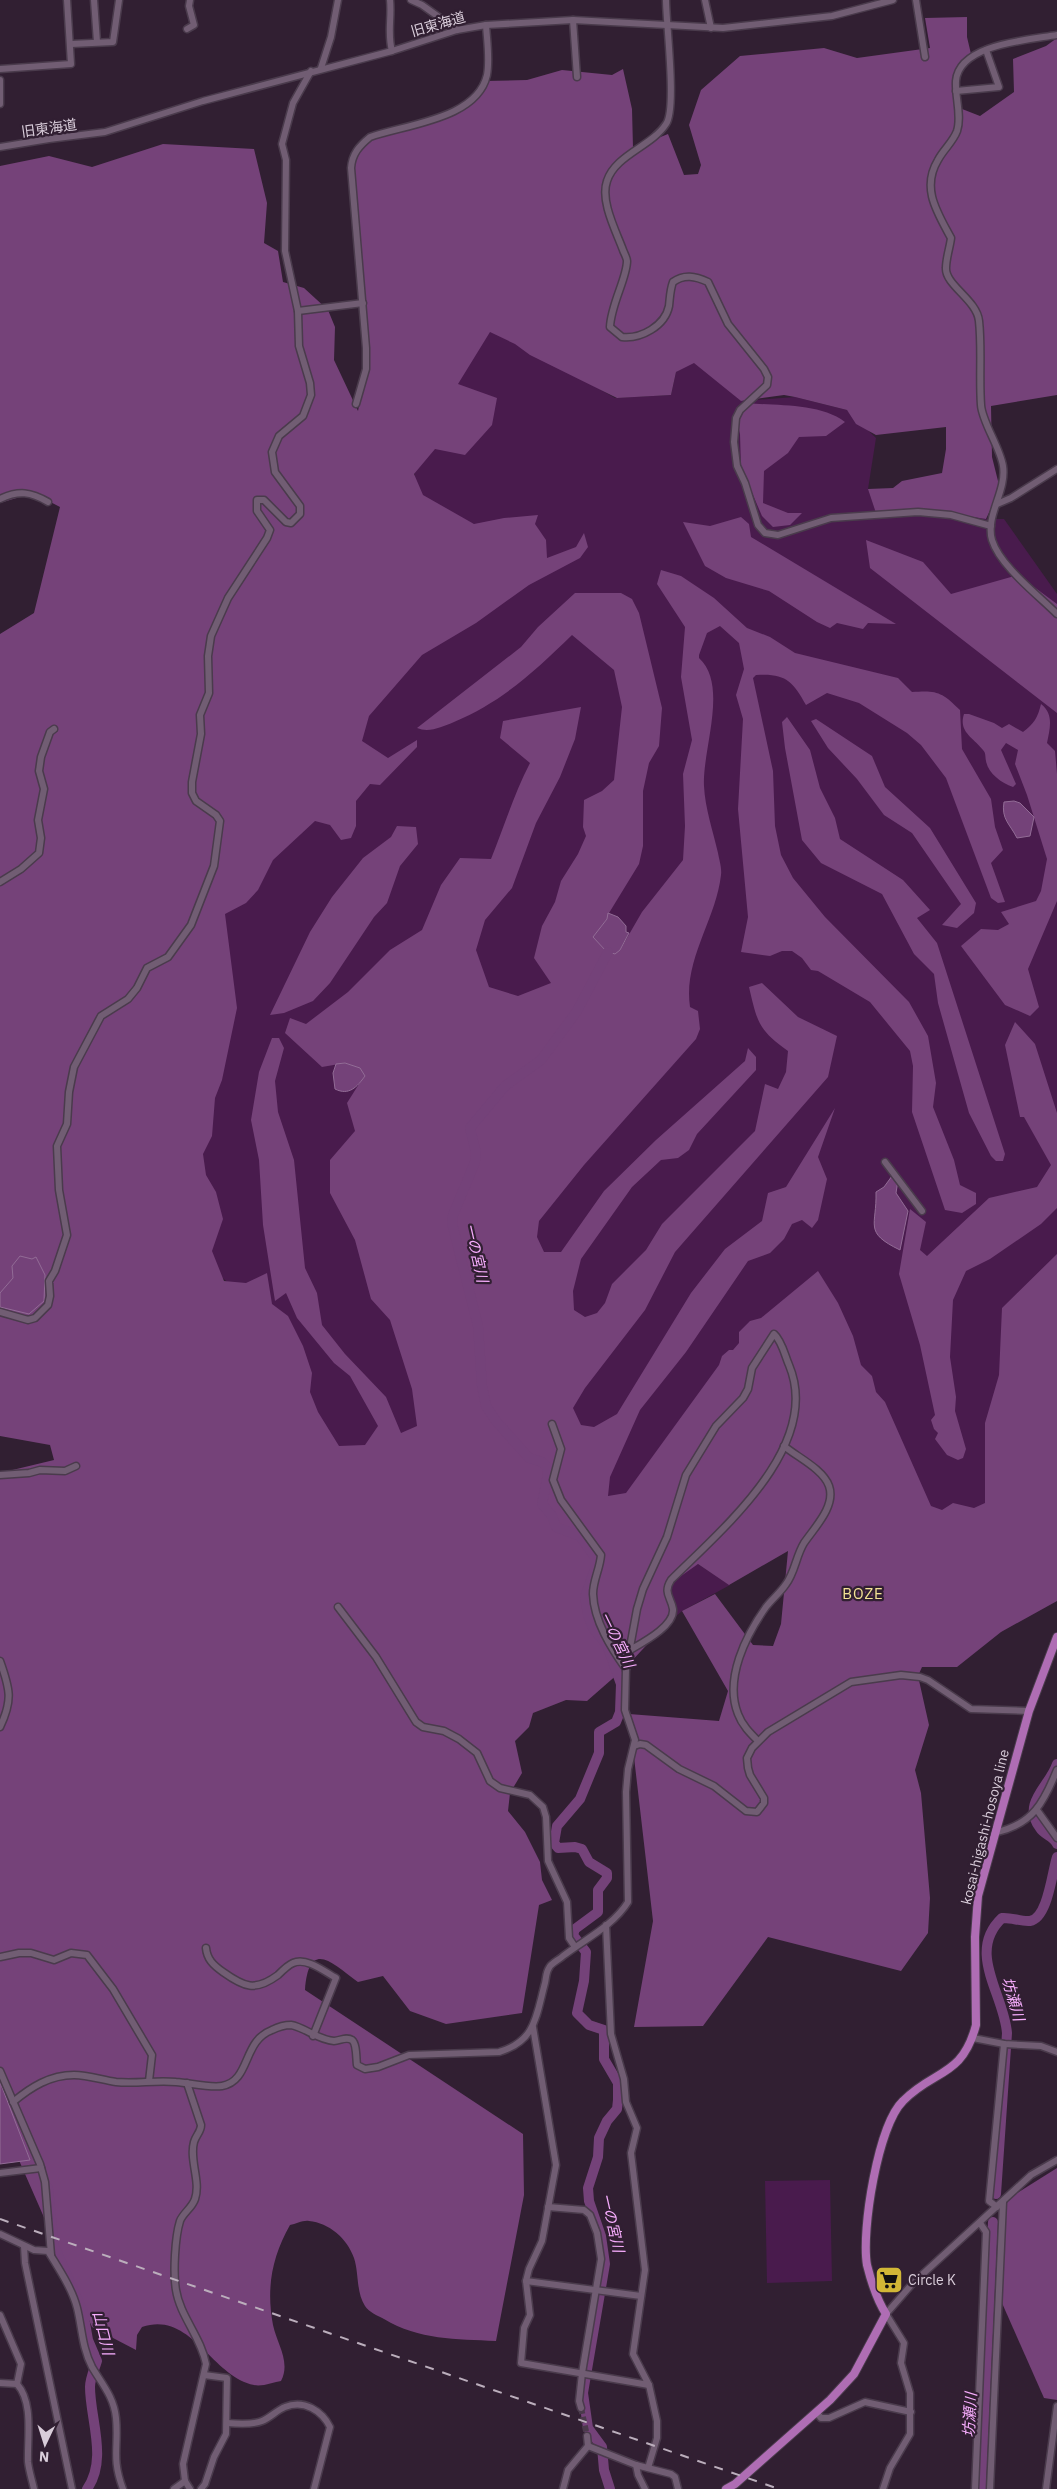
<svg xmlns="http://www.w3.org/2000/svg" width="1057" height="2489" font-family="'IBM Plex Sans','Noto Sans JP',sans-serif">
<rect width="100%" height="100%" fill="#311f32"/>
<!-- green -->
<g fill="#491b4d">
<path d="M490 326 615 398 671 395 676 372 695 360 741 401 795 397 847 410 876 438 868 489 906 492 986 519H1004L1057 594V1276L985 1541 657 1502 338 1488 241 1293 209 1267 188 1125 211 906 474 524 417 506 410 417Z"/>
<path d="M698 1564 730 1585 682 1611 674 1618 669 1584 678 1573Z"/>
<path d="M830 2180 832 2281 767 2283 765 2181Z"/>
</g>
<!-- forest -->
<g fill="#754279">
<path d="M967 17V37L971 54 956 80 957 107 980 116 1014 92 1013 59 1046 46 1057 38V395L991 406 992 457 1000 489 986 519 917 508 876 513 868 489 893 488 902 481 942 473 946 449V427L876 435 856 424 847 410 795 397 784 395 741 401 694 363 676 372 671 395 617 398 530 355 515 344 490 332 458 384 497 398 492 425 465 455 435 449 414 474 423 495 474 524 504 518 538 515 535 524 546 540 547 558 576 547 584 533 588 547 580 558 529 585 476 623 422 655 369 716 362 741 388 758 417 740V747L380 785 370 784 356 801V826L351 838 341 840 330 825 315 821 273 860 258 890 246 903 225 914 237 1008 222 1080 215 1098 212 1136 203 1154 206 1175 216 1192 223 1219 212 1251 224 1281 246 1283 267 1273 272 1304 288 1316 303 1346 312 1373 310 1392 318 1412 339 1446 365 1445 378 1426 350 1376 334 1363 297 1318 286 1293 275 1301 263 1225 259 1160 251 1120 259 1072 272 1038H279L284 1048 275 1081 278 1112 294 1160 305 1268 317 1293 322 1325 345 1354 386 1397 401 1433 417 1426 412 1389 390 1320 371 1299 355 1240 330 1193V1160L355 1131 347 1103 364 1076 345 1063 322 1067 285 1033 290 1018 306 1024 348 992 390 950 422 930 441 885 460 858 491 859C504 827 514 794 530 763L500 738 503 721 581 707 575 739 560 777 536 823 512 888 485 920 476 950 489 987 518 996 551 983 534 958 542 926 555 902 561 881 578 854 586 836 583 827 584 800 602 791 614 780 622 707 614 670 572 635C534 672 503 701 454 722 442 727 429 733 417 728L521 647 538 627 575 593H621L632 599 639 613 662 708 659 746 649 763 643 791V846L639 864 609 913 607 919 594 937 606 951 620 950 642 912 683 860 685 826 683 774 692 740 681 677 685 627 657 584 661 570 681 576 714 598 747 628 770 637 795 653 898 678 912 692C937 690 942 692 960 710L962 749 991 799 995 827 1003 850 991 863 1005 902 998 903 991 898 946 778 921 745 907 733 859 703 827 693 806 705C793 681 785 673 756 675L753 678 773 771 775 826 781 855 793 878 825 917 909 1002 928 1036 936 1083 933 1107 954 1160 960 1185 976 1193V1204L962 1213 945 1210 912 1112 913 1066 910 1051 870 1002 818 971 811 970 802 958 792 951H782L770 956 741 952 748 917 738 809 743 719 736 695 744 669 739 643 720 626 707 633 699 655V658C729 685 702 750 704 786 705 808 713 831 718 853 719 859 722 868 721 875 716 920 683 960 690 1007L698 1011 700 1029 696 1039 584 1165 539 1221 537 1237 544 1252H561L604 1191 656 1140 745 1061 748 1048 756 1057V1070L697 1134 689 1150 678 1158 661 1160 632 1187 581 1259 573 1291 574 1310 585 1317 597 1313 605 1303 612 1284 646 1250 662 1224 755 1131 765 1084 778 1089 786 1072 788 1051C758 1030 757 1021 749 987L762 983 798 1017 837 1036 828 1077 675 1252 645 1310 585 1388 573 1408 581 1425 594 1427 617 1414 691 1293 725 1249 762 1221 768 1193 786 1187 835 1108 818 1157 827 1179 818 1220 812 1228 802 1220 792 1224 784 1239 770 1253 748 1261 686 1352 640 1410 610 1477 608 1496 626 1493 719 1365 722 1356 729 1350H733L739 1343V1332L750 1321 761 1318 818 1271 838 1303 853 1336 861 1365 872 1376 876 1392 885 1402 931 1506 942 1510 953 1503 974 1508 985 1503V1423L999 1375 1002 1308 1057 1254V1601L1001 1632 957 1667H922L918 1676 929 1725 915 1770 921 1793 930 1898 928 1933 901 1971 768 1937 703 2026 634 2027 653 1921 629 1714 719 1721 728 1691 682 1611 715 1594 753 1645 773 1646 781 1624 788 1551 729 1585 698 1564 667 1586 673 1609 671 1619 627 1666 587 1701 566 1700 533 1713 529 1727 515 1741 522 1773 510 1793 508 1811 525 1832 540 1862 542 1880 552 1900 539 1905 522 2013 446 2024 410 2011 383 1976 358 1982C332 1963 309 1938 305 1990L523 2134 524 2195 496 2341C456 2339 419 2340 384 2319 378 2316 369 2312 365 2306 356 2292 359 2273 354 2258 347 2238 329 2223 309 2221 303 2220 296 2224 290 2225 272 2257 266 2288 273 2325 277 2344 291 2362 281 2381 274 2382 262 2387 254 2385 211 2376 191 2310 142 2327L137 2335 136 2350 92 2327 18 2158 0 2108V1473L54 1460 50 1445 0 1436V634L34 613 60 507 33 493 0 503V166L49 156 92 167 163 144 254 149 267 203 264 243 278 251 283 282 304 288 328 310 335 327 334 360 358 411 366 369 351 164 361 144 458 110 485 81 527 80 562 70 612 75 623 69 632 109 633 148 668 134 684 175 698 174 701 165 689 125 701 90 740 56 824 48 857 58 930 48 925 18Z"/>
<path d="M747 403C777 406 820 403 845 422L826 436 799 437 788 453 764 471 763 503 788 513H802L790 525 773 527 762 516 741 467 740 434 736 418Z"/>
<path d="M741 517 749 524 751 537 896 624 868 623 863 629 837 623 830 628 817 622 769 591 726 578 705 566 683 522 710 526Z"/>
<path d="M866 540 923 562 951 594 1018 575 1057 604V713L870 568Z"/>
<path d="M1041 704C1054 714 1050 728 1047 743L1055 751 1057 774V901L1028 969 1039 1007 1030 1016 1005 1005 961 946 981 929 998 930 1009 924 1001 912 1036 901 1041 891 1047 859 1027 795 1015 764 1018 750 1006 743 1001 750 1016 784 1013 787C1001 783 988 773 986 761 985 756 986 753 983 750 974 738 958 732 964 714H969L994 723 1002 728 1009 724 1023 732C1034 724 1038 717 1041 704Z"/>
<path d="M787 717 810 750 820 788 835 818 840 839 903 880 930 910 917 918 937 943 1005 1154 1003 1161H996L991 1156 969 1113 938 1003 934 974 914 954 882 894 821 863 802 840 785 748 782 722Z"/>
<path d="M816 719 872 756 885 787 930 828 976 903 974 913 957 928 942 925 961 904 912 833 884 815 857 779 828 748 811 721Z"/>
<path d="M397 826 416 827 418 844 400 866 387 903 374 917 330 983 313 1001 284 1013 270 1015 310 932 332 897 363 858 391 837Z"/>
<path d="M1015 1022 1035 1044 1057 1113V1208L1041 1224 990 1259 966 1271 953 1300 950 1357 956 1397 955 1411 966 1449 963 1458 958 1460 947 1455 935 1439 938 1433 934 1429 931 1420 935 1415 920 1345 899 1274 910 1209 926 1222 920 1250 927 1256 989 1198 1037 1187 1051 1165 1024 1117H1020L1005 1045Z"/>
<path d="M1057 2168V2400L1044 2398 998 2294 1003 2202Z"/>
</g>
<!-- water -->
<g fill="#744279" stroke="#926c96">
<path d="M1014 801 1020 803 1034 817 1030 836 1017 838C1010 824 1001 819 1004 802Z"/>
<path d="M608 913 618 917 626 926V932L629 933 620 950 615 954 606 951 593 937 607 919Z"/>
<path d="M345 1063 360 1068 365 1076C357 1087 349 1096 335 1089L333 1073 336 1064Z"/>
<path d="M892 1176 898 1180 896 1193 908 1211 900 1250C863 1232 877 1226 876 1192L884 1187Z"/>
<path d="M20 1256 32 1259 36 1257 45 1275 44 1301 29 1314 0 1307V1293L13 1278 12 1266Z"/>
<path d="M0 2082 30 2160 0 2164Z"/>
</g>
<g fill="none" stroke-linecap="round" stroke-linejoin="round">
<!-- river -->
<g stroke="#744279" stroke-width="10">
<path d="M608 952 577 1011 541 1060 505 1086 470 1128 476 1153 475 1162 453 1215 452 1223 478 1326 482 1386 486 1406 496 1421 529 1458 542 1462 547 1467 548 1474 542 1504 552 1516 556 1527 580 1536 595 1557V1569L585 1597 588 1615 593 1628 607 1645 621 1684 620 1712 616 1722 599 1732V1753L580 1799 557 1826 554 1843 558 1848 575 1847 582 1849 589 1862 607 1873V1878L598 1890V1912L575 1929 573 1935 586 1952 584 1981 577 2013 589 2025 604 2030V2059L618 2083V2100L617 2109 607 2121 599 2138 598 2157 588 2188 589 2201 601 2236 605 2264 583 2393 588 2428 602 2447 604 2470 610 2489"/>
<path d="M1057 1764C1050 1786 1021 1803 1040 1828 1044 1835 1054 1836 1057 1844"/>
<path d="M48 2188 54 2246 83 2312 88 2340 97 2361C95 2368 90 2378 90 2387 90 2419 108 2459 87 2489"/>
<path d="M996 2194 1007 2033C1004 1994 966 1952 1002 1918 1011 1917 1021 1922 1030 1921 1048 1918 1052 1872 1057 1857"/>
<path d="M981 2489 993 2222"/>
</g>
<!-- minor-tunnel -->
<path stroke="#4a394b" stroke-width="6" stroke-dasharray="6 3" stroke-linecap="butt" d="M581 2408 587 2436"/>
<!-- minor casing -->
<g stroke="#4a3b4c" stroke-width="9">
<g id="minor">
<path d="M94 0 97 42"/>
<path d="M390 0C392 18 387 33 392 51"/>
<path d="M411 0 422 5 457 30"/>
<path d="M666 0C666 23 677 109 666 124 652 146 615 155 607 181 600 201 616 231 623 250 624 253 627 258 627 261 627 278 611 304 610 327L622 337C641 339 665 326 669 306 670 297 670 290 673 282 684 274 695 276 708 282L728 324 764 369 768 377 767 385 740 410 736 418 734 442 737 466 745 483 758 525 765 533 778 535 831 518 918 512 951 515 991 526"/>
<path d="M705 0 711 28"/>
<path d="M916 0 925 57"/>
<path d="M573 20 577 77"/>
<path d="M187 29 194 25 189 6 190 0"/>
<path d="M1057 35C1028 40 959 44 956 81 955 97 962 116 957 131 953 142 943 150 938 160 921 188 937 212 951 238 950 247 946 258 946 268 945 285 977 300 979 321 982 349 979 377 981 405 982 422 1000 447 1003 466 1007 491 985 516 992 540 1000 566 1038 595 1057 614"/>
<path d="M71 44 113 42 119 0"/>
<path d="M321 68 331 37 338 0"/>
<path d="M0 69 71 64 67 0"/>
<path d="M0 80V104"/>
<path d="M956 91 999 87 986 50"/>
<path d="M0 147 49 139 105 132 203 101 392 51 457 30 486 25 573 20 723 28 832 16 893 0"/>
<path d="M298 311 363 303"/>
<path d="M356 404 366 369V348L351 168C352 154 359 146 370 137 407 124 477 119 487 75 490 59 487 41 486 25"/>
<path d="M0 499C19 490 31 492 48 502"/>
<path d="M997 504 1011 498 1057 469"/>
<path d="M0 882 21 869 39 853 41 838 38 820 44 789 39 771 41 757 50 732 54 729"/>
<path d="M885 1162 922 1211"/>
<path d="M0 1312 28 1320 35 1318 48 1305 50 1296 49 1281 55 1271 67 1235 59 1190 57 1146 67 1124 69 1092 74 1067 101 1016 128 999 137 988 147 968 168 957 191 925 214 866 220 821 216 815 196 801 192 793V782L201 734 200 715 209 693 208 656 211 636 228 598 267 538 270 530 257 511V500H264L286 522 291 523 300 514V506L275 472 272 452 279 436 303 416 311 395 310 383 299 346 298 311 285 251 286 160 282 144 293 103 311 71"/>
<path d="M552 1424 561 1449 553 1480 561 1500 601 1555C600 1569 593 1580 593 1594 594 1621 611 1648 626 1669"/>
<path d="M0 1475 29 1473 40 1470 65 1471 76 1466"/>
<path d="M338 1607 376 1657 416 1722 423 1727 444 1731 459 1739 477 1753 490 1781 500 1788 530 1795 543 1807 546 1817 548 1861 567 1902 569 1938 575 1947"/>
<path d="M0 1661C10 1689 13 1700 0 1727"/>
<path d="M758 1741C750 1733 742 1725 738 1714 724 1679 746 1635 766 1607 772 1599 780 1593 786 1584 795 1572 796 1556 804 1543 815 1527 836 1506 829 1486 823 1469 797 1457 784 1446"/>
<path d="M634 1746 640 1744 646 1745 679 1769 714 1786 746 1811 757 1812 764 1803V1798L750 1775 748 1768 747 1758 752 1748 768 1732 851 1682 901 1675 920 1677 928 1680 971 1709 1029 1711"/>
<path d="M1037 1810 1057 1838"/>
<path d="M997 1832C1033 1824 1044 1802 1057 1770"/>
<path d="M606 1925 611 2034 624 2079 626 2102 637 2128 631 2153 645 2270 633 2354 649 2385 657 2421V2438L648 2468"/>
<path d="M206 1948C207 1959 213 1965 223 1972 244 1987 255 1992 278 1975 282 1971 288 1965 293 1963 307 1957 325 1972 336 1978L313 2036"/>
<path d="M0 1957 19 1953H31L54 1960 71 1953 87 1955 113 1989 152 2055 149 2081"/>
<path d="M533 2027 556 2165 542 2241 529 2269 526 2281 530 2315 524 2328 521 2363 649 2385"/>
<path d="M973 2038 1004 2044 1041 2046 1057 2052"/>
<path d="M0 2071 40 2164 45 2182 51 2255"/>
<path d="M187 2083 201 2125C201 2132 196 2135 194 2142 189 2160 201 2181 195 2199 192 2208 183 2213 180 2221 175 2237 173 2273 176 2290 180 2316 201 2337 206 2364L183 2464 185 2481 190 2489"/>
<path d="M13 2102C31 2087 50 2075 74 2075 88 2075 102 2080 116 2082 136 2084 156 2080 176 2082 190 2083 209 2088 222 2086 251 2081 242 2041 272 2030 278 2027 285 2025 291 2025 304 2027 318 2040 334 2041 340 2041 346 2036 352 2040 357 2044 356 2059 357 2065L365 2069 378 2067 409 2055 499 2052C536 2041 536 2016 545 1983 546 1979 546 1972 549 1968 551 1963 559 1960 563 1956 585 1939 613 1926 628 1902L626 1792 628 1769 635 1740 625 1710 626 1669 637 1609 643 1589 667 1537 686 1475 716 1426 743 1398 748 1389 752 1368 774 1334C782 1341 785 1356 789 1365 823 1446 721 1530 671 1580 663 1593 671 1597 673 1609 675 1626 642 1643 630 1650"/>
<path d="M0 2173 41 2168"/>
<path d="M548 2207 584 2210 590 2215 597 2233 601 2259 582 2373 579 2401 581 2408"/>
<path d="M997 2207 989 2201 1004 2044"/>
<path d="M0 2234 34 2250 48 2251C58 2268 72 2288 77 2308 82 2328 82 2348 92 2367 102 2384 114 2397 116 2418 119 2447 111 2457 123 2489"/>
<path d="M24 2246 25 2263 72 2489"/>
<path d="M526 2281 641 2296"/>
<path d="M0 2315 21 2364 17 2384"/>
<path d="M0 2383 17 2384"/>
<path d="M17 2384C34 2403 27 2439 28 2462 29 2471 32 2480 34 2489"/>
<path d="M816 2412 821 2418H829L865 2402 911 2412"/>
<path d="M227 2423C238 2424 252 2425 262 2421 270 2418 277 2410 285 2407 304 2399 322 2411 330 2427L314 2489"/>
<path d="M588 2446 636 2465 671 2474 675 2477 678 2489"/>
<path d="M636 2465 638 2475 645 2489"/>
<path d="M174 2489 185 2481"/>
<path d="M201 2489 205 2484 214 2457 226 2434 227 2378 204 2375"/>
<path d="M563 2489 568 2470 588 2446 587 2436"/>
<path d="M883 2489 890 2468 910 2434V2393L901 2363 904 2343 886 2314 913 2283 1031 2175 1057 2160"/>
<path d="M975 2489 986 2232 980 2223"/>
<path d="M990 2489 1003 2202"/>
<path d="M1046 2489 1057 2406"/>
</g>
</g>
<!-- major casing -->
<g stroke="#4a3b4c" stroke-width="10">
<path id="major" d="M726 2489 735 2484 830 2400 854 2374 886 2314C877 2300 871 2281 867 2265 861 2231 878 2125 903 2101 934 2069 962 2078 976 2025L975 1937 978 1896 1029 1711 1057 1637"/>
</g>
<!-- minor -->
<use href="#minor" stroke="#715d73" stroke-width="6"/>
<!-- major -->
<use href="#major" stroke="#af6db4" stroke-width="8"/>
<!-- rail -->
<path stroke="#bbaebc" stroke-width="2" stroke-dasharray="9 9" stroke-linecap="butt" d="M0 2219 779 2489"/>
</g>
<!-- icons -->
<defs>
<g id="supermarket-square" transform="scale(1.4375)"><rect x="-9" y="-9" width="18" height="18" rx="4" fill="#d1b736" stroke="#311f32"/><path d="M-6-5.5h2.5l.6 2H6L4.5 2H-2.5L-4.4-4H-6ZM-1.5 3.2a1.3 1.3 0 1 0 .1 0ZM3 3.2a1.3 1.3 0 1 0 .1 0Z" fill="#111"/></g>
</defs>
<g fill-rule="evenodd">
<use href="#supermarket-square" x="889" y="2280"/>
</g>
<g text-anchor="middle" stroke-width="4.5" stroke-linejoin="round" paint-order="stroke">
<!-- street labels -->
<g font-size="14" fill="#d9cdda" stroke="#311f32">
<text transform="translate(438 24) rotate(-16)" y="5">旧東海道</text>
<text transform="translate(49 128) rotate(-8)" y="5">旧東海道</text>
<text transform="translate(985 1827) rotate(-76)" y="5">kosai-higashi-hosoya line</text>
</g>
<!-- poi labels -->
<g font-size="14" fill="#d9cdda" stroke="#311f32" text-anchor="start">
<text x="908" y="2285">Circle K</text>
</g>
<!-- water labels -->
<g font-size="15" font-style="italic" fill="#f7adfd" stroke="#311f32">
<text transform="translate(476 1253) rotate(77)" y="5">一の宮川</text>
<text transform="translate(617 1640) rotate(64)" y="5">一の宮川</text>
<text transform="translate(1013 1999) rotate(74)" y="5">坊瀬川</text>
<text transform="translate(612 2223) rotate(77)" y="5">一の宮川</text>
<text transform="translate(103 2333) rotate(76)" y="5">山口川</text>
<text transform="translate(970 2415) rotate(-87)" y="5">坊瀬川</text>
</g>
<!-- neighbourhood labels -->
<g font-size="15" letter-spacing="1" fill="#f5e495" stroke="#311f32">
<text x="863" y="1599">BOZE</text>
</g>
</g>
<!-- north arrow -->
<g transform="translate(45 2444) rotate(184)" stroke="#311f32" stroke-width="4" paint-order="stroke">
<path d="M0-4L9 19L0 12L-9 19Z" fill="#d9cdda"/>
<text y="-8" font-size="14" font-weight="bold" text-anchor="middle" fill="#d9cdda">N</text>
</g>
</svg>
